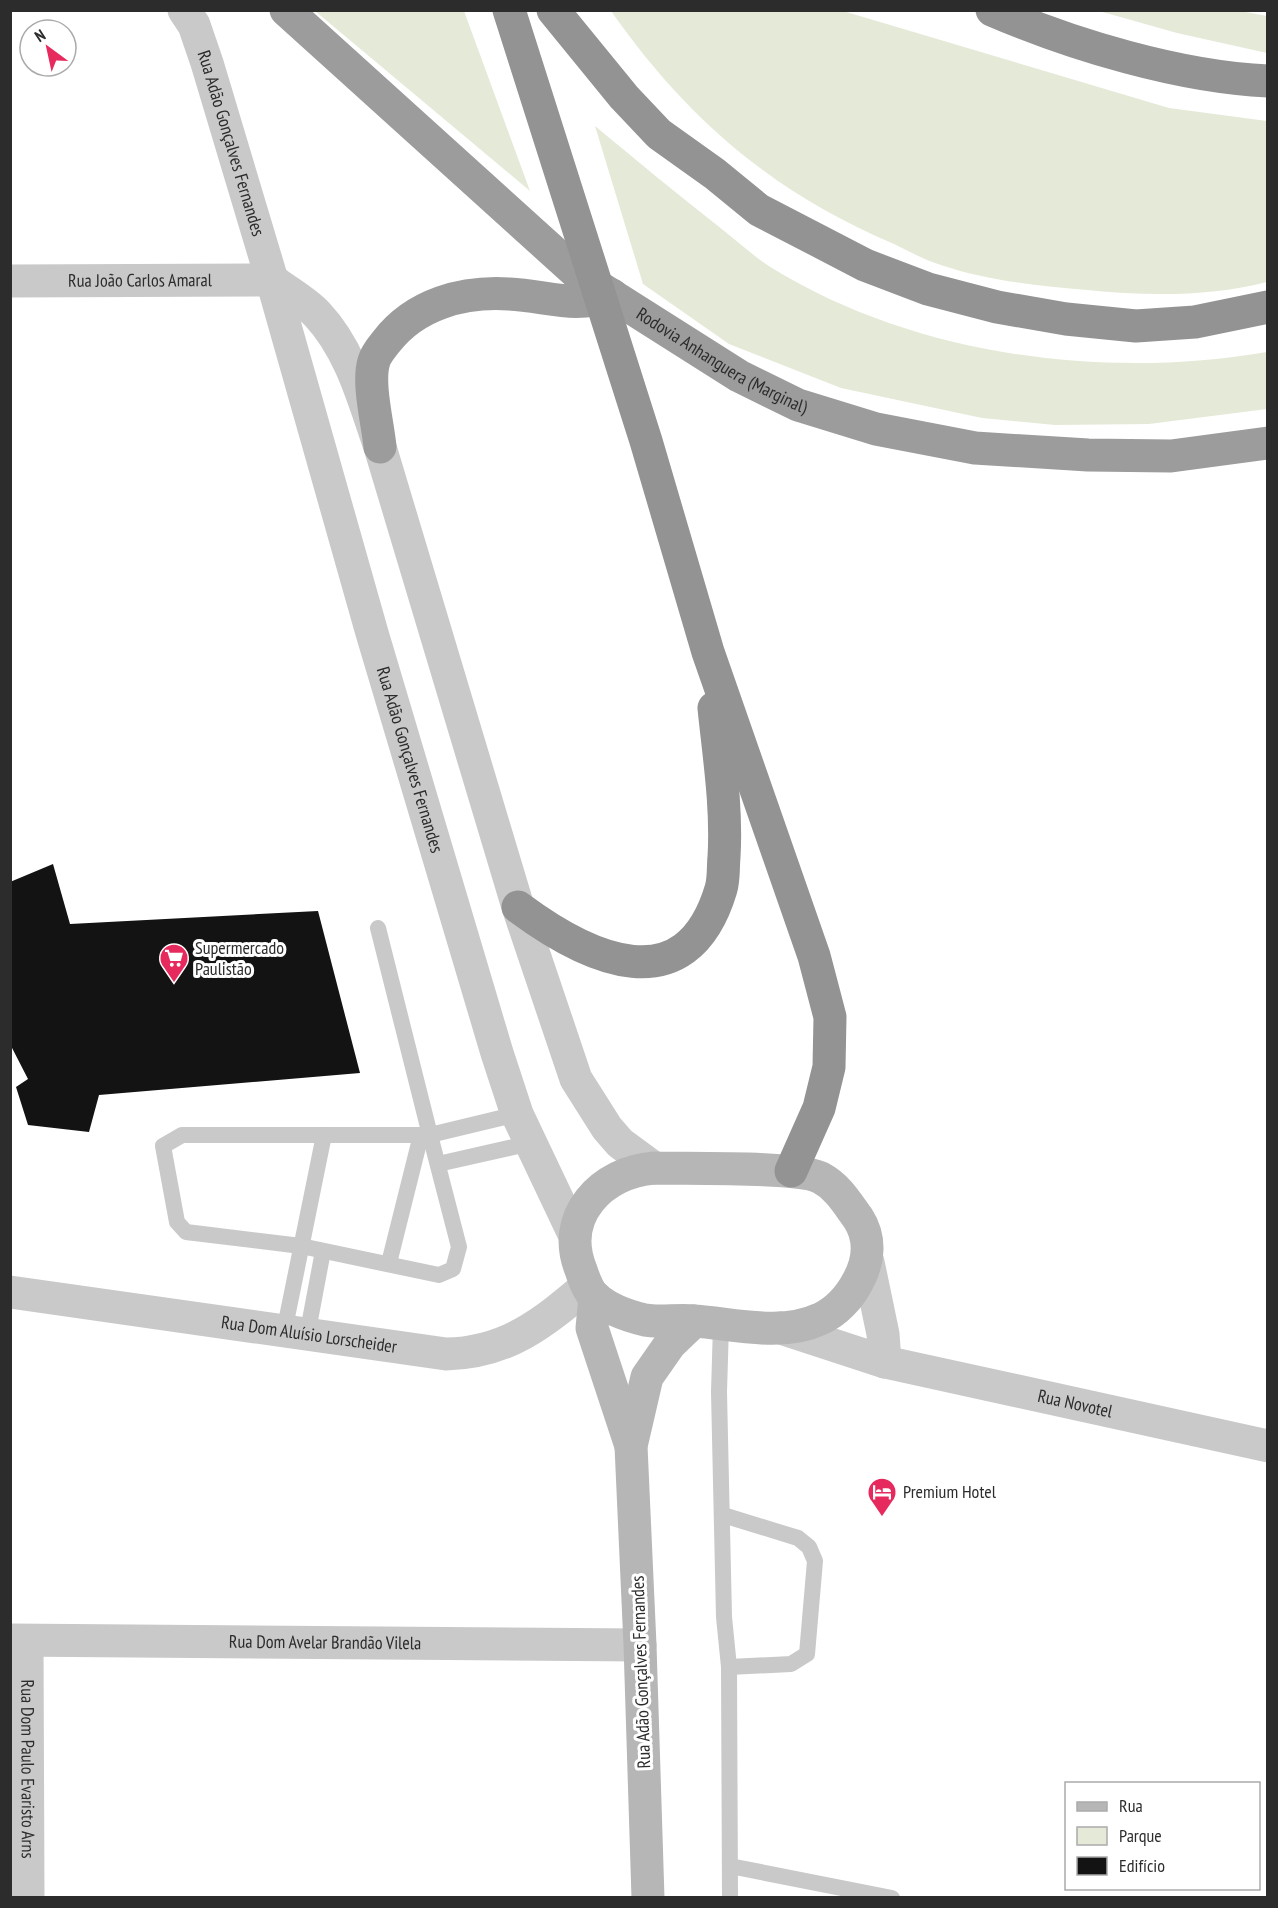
<svg xmlns="http://www.w3.org/2000/svg" width="1278" height="1908" font-family="'PT Sans Narrow',sans-serif">
<rect width="100%" height="100%" fill="#fff"/>
<!-- green -->
<g fill="#e5ead8">
<path d="M1235 10 1267 16V53L1177 33 1099 11Z"/>
<path d="M315 11H464L530 191Z"/>
<path d="M611 11H843L1169 108 1267 121V282C1210 297 1146 296 1087 290 1040 286 989 281 944 266 927 261 910 252 894 244 772 192 687 119 611 11Z"/>
<path d="M595 126C636 160 676 193 718 226 736 240 753 256 772 268 915 356 1104 380 1267 352V409L1149 424 1055 425 982 418 841 388 729 344 643 284Z"/>
</g>
<!-- building -->
<path fill="#131313" d="M53 864 70 924 318 911 360 1073 99 1095 89 1132 28 1125 16 1087 28 1079 10 1044V882Z"/>
<g fill="none" stroke-linecap="round" stroke-linejoin="round">
<!-- service -->
<g stroke="#c9c9c9" stroke-width="16">
<path d="M378 928 430 1135 459 1247 453 1269 439 1275 301 1246 186 1232 177 1222 163 1146 182 1135H430L517 1114"/>
<path d="M438 1164 531 1143"/>
<path d="M389 1263 421 1135"/>
<path d="M721 1325 719 1392 724 1617 729 1667 730 1898"/>
<path d="M284 1332 324 1135"/>
<path d="M307 1336 323 1251"/>
<path d="M723 1515 798 1538 809 1547 815 1561 807 1654 791 1664 729 1667"/>
<path d="M730 1866 892 1898"/>
</g>
<!-- minor -->
<g stroke="#c9c9c9" stroke-width="33">
<path id="s1" d="M10 281 272 280"/>
<path id="s2" d="M10 1640 640 1645"/>
<path id="s3" d="M27 1641 28 1898"/>
</g>
<!-- tertiary -->
<g stroke="#c9c9c9" stroke-width="33">
<path id="s4" d="M184 10 194 25 207 63 272 280 372 633 497 1053 517 1114 573 1232"/>
<path d="M272 280C286 291 305 301 317 314 351 350 364 401 380 447L518 907 576 1079 607 1128 620 1143 654 1168"/>
<path d="M868 1262 883 1334 885 1362"/>
<path id="s5" d="M10 1292 446 1354C507 1353 543 1323 587 1286"/>
<path id="s6" d="M781 1328 885 1362 1268 1446"/>
</g>
<!-- secondary -->
<g stroke="#b6b6b6" stroke-width="33">
<path d="M654 1168C685 1169 801 1166 821 1178 838 1187 847 1203 858 1218 871 1238 869 1261 858 1281 850 1297 836 1312 820 1319 782 1337 734 1324 695 1321 678 1319 660 1323 645 1320 628 1316 608 1309 595 1297 588 1291 584 1279 581 1270 559 1216 602 1172 654 1168Z"/>
<path d="M595 1297 592 1328 631 1446"/>
<path d="M648 1898 640 1645 631 1446 647 1377 670 1344 694 1321"/>
</g>
<!-- trunk -->
<g stroke="#9c9c9c" stroke-width="33">
<path id="s7" d="M286 10 578 274 739 376 798 405 876 429 975 448 1088 455 1171 456 1268 443"/>
<path d="M380 447C378 424 367 383 374 361 376 354 382 347 386 342 415 304 463 291 509 294 548 296 574 309 612 295"/>
</g>
<!-- motorway -->
<g stroke="#939393" stroke-width="33">
<path d="M509 10 646 441 708 652 814 956 830 1017 829 1067 819 1108 791 1171"/>
<path d="M553 10 624 97 659 134 715 174 759 210 865 265 928 289 997 307 1066 319 1136 326 1195 322 1268 307"/>
<path d="M992 10C1073 45 1180 77 1268 81"/>
<path d="M518 907C588 959 686 1006 721 889 724 879 723 867 724 857 727 807 719 757 714 708"/>
</g>
</g>
<!-- icons -->
<defs>
<g id="supermarket-pin" transform="scale(1.5)"><path d="M0 17L-7.5 6A9.5 9.5 0 1 1 7.5 6Z" fill="#e62a5d" stroke="#fff"/><path d="M-6-5.5h2.5l.6 2H6L4.5 2H-2.5L-4.4-4H-6ZM-1.5 3.2a1.3 1.3 0 1 0 .1 0ZM3 3.2a1.3 1.3 0 1 0 .1 0Z" fill="#fff"/></g>
<g id="hotel-pin" transform="scale(1.5)"><path d="M0 17L-7.5 6A9.5 9.5 0 1 1 7.5 6Z" fill="#e62a5d" stroke="#fff"/><path d="M-6-4.5h1.5V1H6V5H4.5V3h-9V5H-6ZM-4 0a1.8 1.8 0 1 1 3.6 0ZM.5 0V-2.5h3Q6-2.5 6 0Z" fill="#fff"/></g>
</defs>
<g fill-rule="evenodd">
<use href="#supermarket-pin" x="174" y="958"/>
<use href="#hotel-pin" x="882" y="1492"/>
</g>
<g text-anchor="middle" stroke-width="6" stroke-linejoin="round" paint-order="stroke">
<!-- street labels -->
<g font-size="18" fill="#2c2c2c" stroke="#fff">
<text dy="6" stroke="none"><textPath href="#s4" startOffset="142">Rua Adão Gonçalves Fernandes</textPath></text>
<text dy="6" stroke="none"><textPath href="#s1" startOffset="130">Rua João Carlos Amaral</textPath></text>
<text dy="6" stroke="none"><textPath href="#s7" startOffset="562">Rodovia Anhanguera (Marginal)</textPath></text>
<text dy="6" stroke="none"><textPath href="#s4" startOffset="784">Rua Adão Gonçalves Fernandes</textPath></text>
<text dy="6" stroke="none"><textPath href="#s5" startOffset="302">Rua Dom Aluísio Lorscheider</textPath></text>
<text dy="6" stroke="none"><textPath href="#s6" startOffset="304">Rua Novotel</textPath></text>
<text dy="6" stroke="none"><textPath href="#s2" startOffset="315">Rua Dom Avelar Brandão Vilela</textPath></text>
<text transform="translate(641 1672) rotate(-92)" y="6">Rua Adão Gonçalves Fernandes</text>
<text dy="6" stroke="none"><textPath href="#s3" startOffset="128">Rua Dom Paulo Evaristo Arns</textPath></text>
</g>
<!-- poi labels -->
<g font-size="18" fill="#2c2c2c" stroke="#fff" text-anchor="start">
<text x="195" y="954">Supermercado<tspan x="195" dy="21">Paulistão</tspan></text>
<text x="903" y="1498">Premium Hotel</text>
</g>
</g>
<!-- border -->
<rect width="1278" height="1908" fill="none" stroke="#2c2c2c" stroke-width="24"/>
<!-- legend -->
<rect x="1065" y="1782" width="195" height="108" fill="#ffffff" stroke="#ababab" stroke-width="1.5"/>
<rect x="1077" y="1802" width="30" height="9" fill="#b6b6b6" stroke="#ababab" stroke-width="1.5"/>
<text x="1119" y="1812" font-size="18" fill="#2c2c2c">Rua</text>
<rect x="1077" y="1827" width="30" height="18" fill="#e5ead8" stroke="#ababab" stroke-width="1.5"/>
<text x="1119" y="1842" font-size="18" fill="#2c2c2c">Parque</text>
<rect x="1077" y="1857" width="30" height="18" fill="#131313" stroke="#ababab" stroke-width="1.5"/>
<text x="1119" y="1872" font-size="18" fill="#2c2c2c">Edifício</text>
<!-- north arrow -->
<g transform="translate(48 48) rotate(327)"><circle r="28" fill="#ffffff" stroke="#ababab" stroke-width="1.5"/>
<path d="M0-4.5L10 22L0 15L-10 22Z" fill="#e62a5d"/>
<text y="-9" font-size="16" font-weight="bold" text-anchor="middle" fill="#2c2c2c">N</text>
</g>
</svg>
